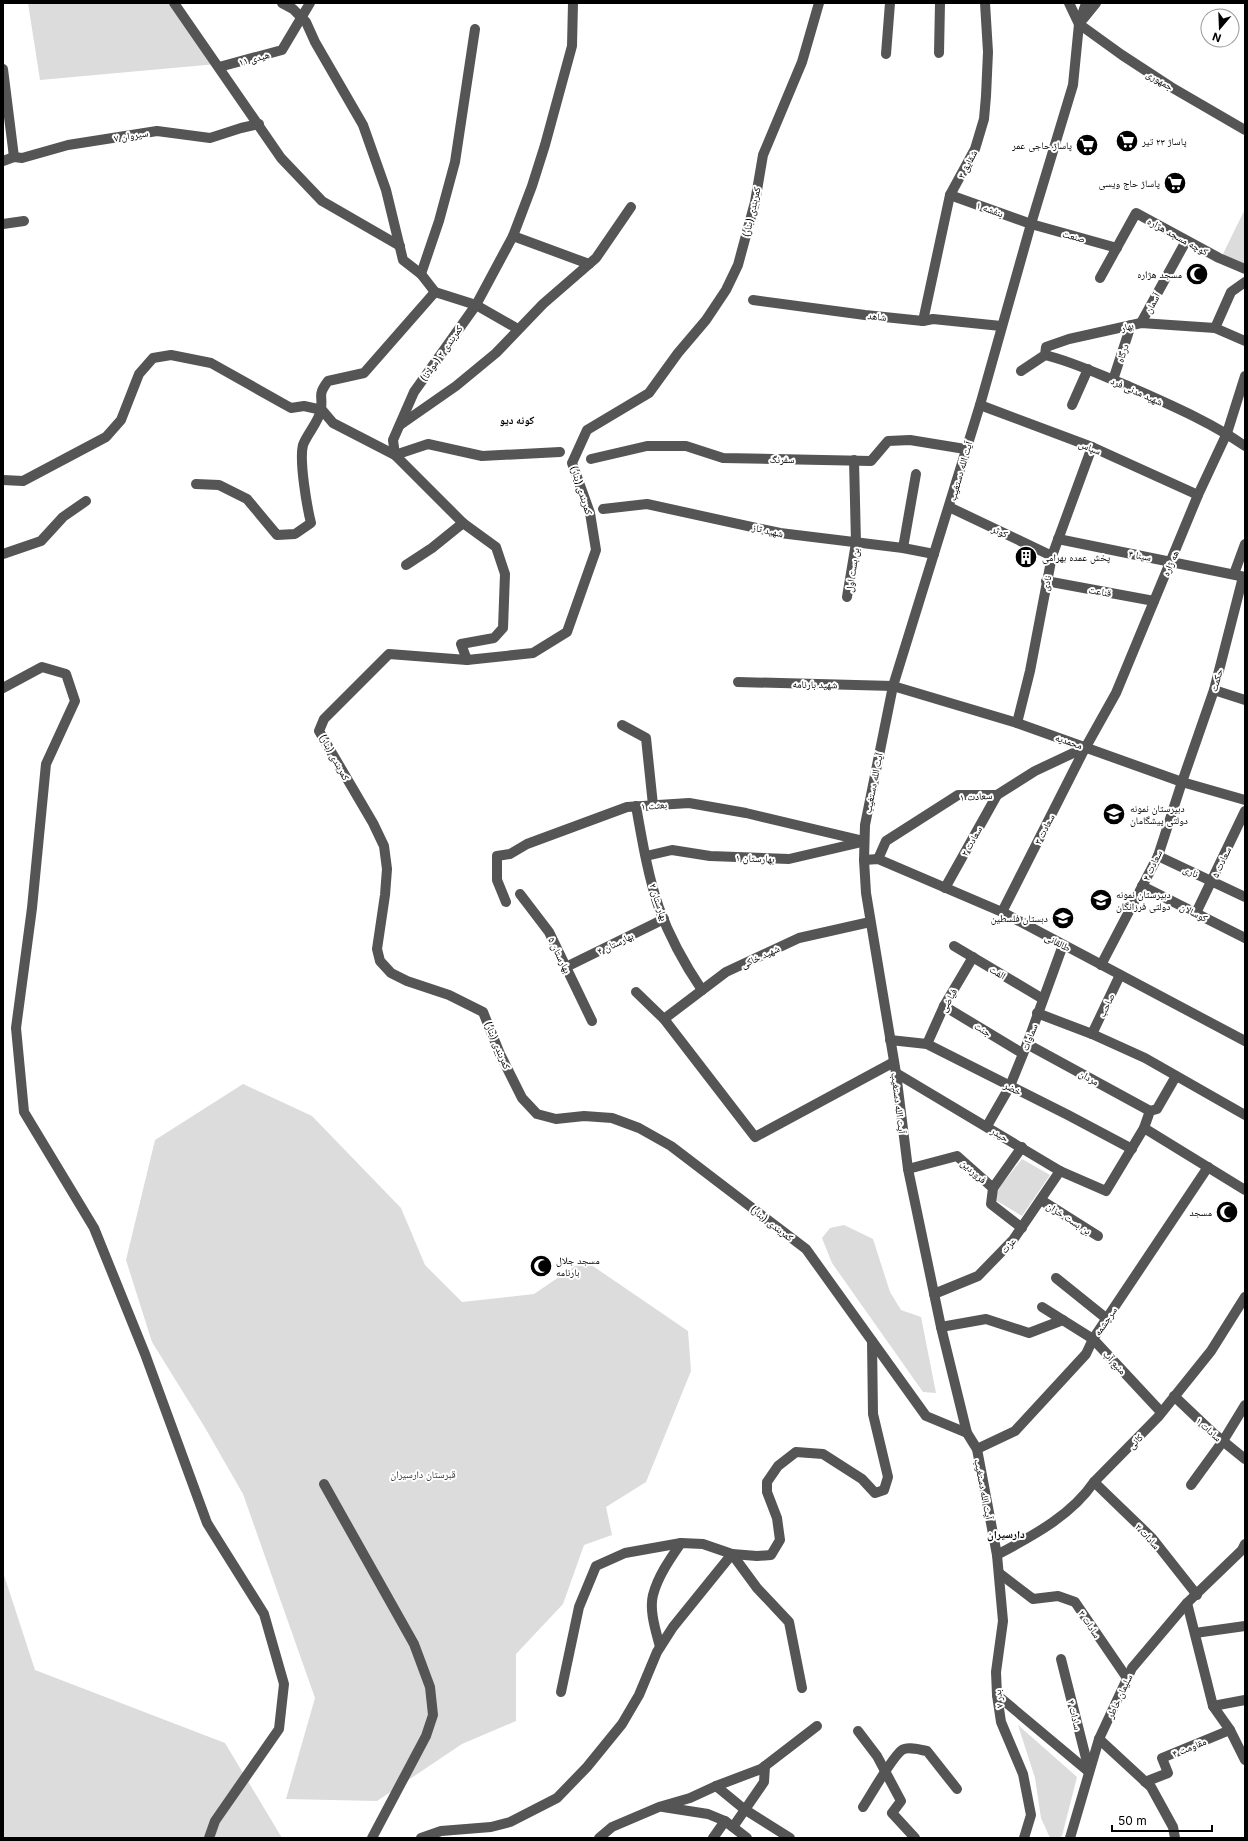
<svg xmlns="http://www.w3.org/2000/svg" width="1248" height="1841" font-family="Inter,'Noto Naskh Arabic',sans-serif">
<rect width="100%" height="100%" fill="#fff"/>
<!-- green -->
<g fill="#dcdcdc">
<path d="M28 3H172L217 64 40 80Z"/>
<path d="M1245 209V261L1243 266 1222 256Z"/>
<path d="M243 1084 312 1116 401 1208 425 1265 462 1302 534 1294 584 1260 688 1331 691 1371 646 1482 606 1507 612 1535 584 1545 563 1604 516 1654V1721L462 1744 377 1801 286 1799 315 1698 243 1494 204 1426 152 1342 126 1260 155 1140Z"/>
<path d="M1022 1159 1050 1175 1022 1216 997 1201 996 1191Z"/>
<path d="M844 1225 873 1239 890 1292 901 1310 921 1317 936 1393 923 1392 832 1263 822 1238 830 1228Z"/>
<path d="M3 1572 35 1670 225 1743 282 1838H3Z"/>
<path d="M1018 1725 1077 1777 1062 1836 1058 1838H1050L1041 1818 1035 1778Z"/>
</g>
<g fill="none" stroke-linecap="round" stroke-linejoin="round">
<!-- minor -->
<g stroke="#555" stroke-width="10">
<path d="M174 3 281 158 322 201 400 246"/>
<path d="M282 3 293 9 306 22 315 42 363 125 386 190 403 260 421 274 435 292 476 305 518 329"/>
<path d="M819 3 802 62 763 155 755 202 738 265 726 290 706 320 678 353 649 393 587 430 572 463 590 513 596 550 567 632 533 653 467 660 389 654 324 719 319 731 373 823 384 846 387 869 385 895 377 949 380 961 391 973 407 981 449 995 483 1012 500 1054 522 1098 537 1114 556 1119 584 1116 612 1118 639 1128 671 1146 806 1249 926 1416 967 1433"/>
<path d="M1069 3 1079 24 1122 55 1171 87 1245 130"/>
<path d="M1083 19 1096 3"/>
<path d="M939 53 940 3"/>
<path d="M886 54 890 3"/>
<path d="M219 67 282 50 310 3"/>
<path d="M3 69 14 157"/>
<path d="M3 161 14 157 22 158 68 145 157 131 210 138 241 128 259 124"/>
<path d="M950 195 1031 224 1117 248"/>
<path d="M3 224 24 221"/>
<path d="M513 236 589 264"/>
<path d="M421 274 439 221 455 162 475 29"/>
<path d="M1100 278 1136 213 1219 258 1245 269"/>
<path d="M753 300 865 315 923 321 933 319 1001 326"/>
<path d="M923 321 950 195 975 149 984 119 986 96 988 52 985 3"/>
<path d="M1141 323 1186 241"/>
<path d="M1215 328 1231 292 1245 282"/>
<path d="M1045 355C1074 362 1100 375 1128 386 1168 404 1209 421 1245 446"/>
<path d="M1021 371 1045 355 1046 347 1069 339 1141 323 1215 328 1245 341"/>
<path d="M1113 380 1131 325"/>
<path d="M980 405 1092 447 1198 495"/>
<path d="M1072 405 1088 369"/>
<path d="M400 425 456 386 496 353 543 304 596 258 631 207"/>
<path d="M591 459 647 446H686L723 458 871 461 888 441 910 440 965 449"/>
<path d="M3 480 23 481 106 437 121 420 139 374 153 358 171 355 211 363 291 408 304 406 322 410 333 423 395 455 428 444 482 456 560 452"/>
<path d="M196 484 219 485 247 499 277 535 295 534 311 523C307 507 299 461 303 445 307 434 320 420 321 409 323 394 317 396 328 381L364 373 435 292"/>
<path d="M949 507 1052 556"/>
<path d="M603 509 647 504 780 533 903 548 934 554"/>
<path d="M1058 539 1245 577"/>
<path d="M903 548 916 474"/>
<path d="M3 554 41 541 63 517 86 501"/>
<path d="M406 565 432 548 463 523"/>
<path d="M1234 574 1245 544"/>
<path d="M1046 581 1154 601"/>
<path d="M847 597 856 543 854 460"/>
<path d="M467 660 461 644 494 638 503 628 505 574 496 547 463 523 395 455 393 440 414 392 476 305 513 236 532 186 545 145 572 46 573 3"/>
<path d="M738 682 893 686 1017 723 1182 782 1245 800"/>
<path d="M3 688 42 667 66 674 75 701 46 764 32 908 16 1028 24 1112 94 1228 145 1354 207 1523 264 1614 284 1684 279 1729 215 1821 209 1838"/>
<path d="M1214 690 1245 700"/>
<path d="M1017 723 1030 671 1052 556 1092 447"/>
<path d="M622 725 646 738 653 805"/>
<path d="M636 806C642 840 648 876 659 908 670 938 685 965 702 990"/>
<path d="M646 856 672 850 710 856 789 859 862 842"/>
<path d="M1158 856 1245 897"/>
<path d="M878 859 886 841 958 795H997L1035 771 1086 747"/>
<path d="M864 860 878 859 1002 912 1245 1041"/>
<path d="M1142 886 1245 938"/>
<path d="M945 888 997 795"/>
<path d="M520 894 549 932 592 1021"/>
<path d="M506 902 497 880V856L510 854 527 844 627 807 689 803 746 813 864 841"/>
<path d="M1002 912 1083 752 1116 693 1198 495 1227 433 1245 376"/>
<path d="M1196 913 1245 811"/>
<path d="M954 946 1043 999"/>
<path d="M1101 965 1158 856 1182 782 1214 690 1243 577"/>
<path d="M566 967 664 919"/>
<path d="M636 992 664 1019 755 1137 894 1062"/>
<path d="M944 1006 1022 1053"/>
<path d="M1037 1013 1092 1034 1145 1058 1245 1115"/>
<path d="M664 1019 726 972 799 938 870 922"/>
<path d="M1092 1034 1120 975"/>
<path d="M890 1040 927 1044 1068 1115 1132 1149"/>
<path d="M927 1044 944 1006 973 957"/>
<path d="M1027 1044 1150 1111"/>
<path d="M896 1073 1060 1171 1106 1191 1144 1128 1150 1111 1157 1109 1176 1076"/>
<path d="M987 1126 1010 1086 1027 1044 1063 945"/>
<path d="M1144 1128 1245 1190"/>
<path d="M908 1169 957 1156 993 1188"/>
<path d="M1041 1200 1098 1236"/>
<path d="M1022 1228 991 1204 993 1188 1022 1147"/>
<path d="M1056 1278 1107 1319"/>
<path d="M934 1294 978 1276 1013 1240 1060 1171"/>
<path d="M1042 1307 1093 1339 1161 1412"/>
<path d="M941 1327 986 1319 1029 1333 1063 1320"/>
<path d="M1174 1396 1213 1433 1245 1459"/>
<path d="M977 1449 1015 1431 1086 1354 1093 1339 1208 1167"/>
<path d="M1094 1482 1152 1538 1197 1595"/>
<path d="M324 1484 414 1644 430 1687 433 1715 426 1736 372 1838"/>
<path d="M1191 1485 1223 1441 1245 1405"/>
<path d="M997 1555C1032 1536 1071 1516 1094 1482L1158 1417 1211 1351 1245 1297"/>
<path d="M999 1573 1033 1599 1058 1596 1075 1602 1127 1678"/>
<path d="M1187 1603 1213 1706 1230 1730 1245 1760"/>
<path d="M1195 1633 1245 1626"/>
<path d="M660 1647C656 1631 649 1611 653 1595 658 1576 670 1559 681 1543L703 1544 732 1554 757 1588 789 1622 802 1688"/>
<path d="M1061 1659 1089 1770"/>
<path d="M561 1692 579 1607 596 1566 625 1553 681 1543"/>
<path d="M997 1695 1089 1772"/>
<path d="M1213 1706 1245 1700"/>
<path d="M858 1731 877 1756 901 1801 892 1813 915 1838"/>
<path d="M1099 1739 1151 1787 1173 1827 1175 1838"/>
<path d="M1145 1782 1168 1773 1162 1758 1230 1730"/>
<path d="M716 1786 744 1809 790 1838"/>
<path d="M663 1807 708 1814 725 1821 747 1838"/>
<path d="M863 1807C871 1795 892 1757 902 1750 908 1746 920 1750 927 1751L957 1789"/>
<path d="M733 1827 764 1782 765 1766"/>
<path d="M421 1838 441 1831 491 1827 510 1822 557 1798 587 1767 622 1724 639 1695 657 1652 673 1627 732 1554 757 1556 771 1555 780 1540 777 1518 767 1492V1482L778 1466 796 1452 823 1454 862 1479 875 1493 884 1490 888 1477 873 1414 872 1341"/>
<path d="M599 1838 612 1827 659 1807 690 1798 716 1786 761 1769 817 1726"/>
<path d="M713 1838 725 1821"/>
<path d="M1024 1838 1031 1815 1023 1774 1001 1722 997 1695 996 1672 1003 1621 997 1555 977 1449 967 1433 941 1327 908 1169 896 1073 866 893 864 860 865 825 893 686 980 405 1031 224 1073 85 1079 24 1086 3"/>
<path d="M1070 1838 1099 1739 1132 1668 1187 1603 1242 1550 1245 1544"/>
</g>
</g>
<!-- icons -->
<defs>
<g id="supermarket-disc" transform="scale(1.15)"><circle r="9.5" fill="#000" stroke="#fff"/><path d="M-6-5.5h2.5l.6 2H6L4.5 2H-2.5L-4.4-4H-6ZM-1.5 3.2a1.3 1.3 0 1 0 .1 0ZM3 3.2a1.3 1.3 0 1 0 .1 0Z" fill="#fff"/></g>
<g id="mosque-disc" transform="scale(1.15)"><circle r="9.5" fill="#000" stroke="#fff"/><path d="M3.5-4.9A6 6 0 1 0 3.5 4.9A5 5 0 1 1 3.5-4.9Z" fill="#fff"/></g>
<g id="building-disc" transform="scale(1.15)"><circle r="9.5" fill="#000" stroke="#fff"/><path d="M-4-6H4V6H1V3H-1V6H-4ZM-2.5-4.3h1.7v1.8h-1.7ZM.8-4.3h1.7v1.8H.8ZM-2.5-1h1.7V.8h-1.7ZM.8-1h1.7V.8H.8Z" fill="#fff"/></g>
<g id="school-disc" transform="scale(1.15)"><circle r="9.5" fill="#000" stroke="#fff"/><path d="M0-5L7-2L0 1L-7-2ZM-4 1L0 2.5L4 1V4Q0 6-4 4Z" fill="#fff"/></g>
</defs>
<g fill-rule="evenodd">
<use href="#supermarket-disc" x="1127" y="141"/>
<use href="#supermarket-disc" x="1087" y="145"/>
<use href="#supermarket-disc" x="1175" y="183"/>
<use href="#mosque-disc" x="1197" y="274"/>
<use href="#building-disc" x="1026" y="557"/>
<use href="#school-disc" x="1114" y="814"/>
<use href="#school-disc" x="1101" y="900"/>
<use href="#school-disc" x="1063" y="918"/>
<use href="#mosque-disc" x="1227" y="1212"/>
<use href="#mosque-disc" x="541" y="1266"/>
</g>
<g text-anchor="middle" stroke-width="4" stroke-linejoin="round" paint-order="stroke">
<!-- street labels -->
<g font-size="10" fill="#000" stroke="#fff">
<text transform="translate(254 58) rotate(-15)" y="4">هیدی ۱۱</text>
<text transform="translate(1160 80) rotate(31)" y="4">جمهوری</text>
<text transform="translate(131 135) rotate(-9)" y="4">سیروان ۷</text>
<text transform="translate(967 164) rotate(-63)" y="4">شقایق ۳</text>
<text transform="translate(990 209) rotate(20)" y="4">بنفشه ۱</text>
<text transform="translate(751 212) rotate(-77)" y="4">کمربندی (بنار)</text>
<text transform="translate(1074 236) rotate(16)" y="4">صنعت</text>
<text transform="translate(1178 236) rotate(29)" y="4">کوچه مسجد هژاره</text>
<text transform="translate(1152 303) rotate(-61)" y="4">آسمان</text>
<text transform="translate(877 316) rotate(6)" y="4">شاهد</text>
<text transform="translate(1127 326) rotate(-14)" y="4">بهار</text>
<text transform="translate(441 353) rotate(-55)" y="4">کمربندی ۲ (مولانا)</text>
<text transform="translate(1122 353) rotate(-72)" y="4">درگاه</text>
<text transform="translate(1137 391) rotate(24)" y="4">شهید مدنی فرد</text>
<text transform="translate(1090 447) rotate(22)" y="4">سپاس</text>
<text transform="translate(782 459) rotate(1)" y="4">سفرنگ</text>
<text transform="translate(960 471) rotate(-74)" y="4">آیت الله دستغیب</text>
<text transform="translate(582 490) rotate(72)" y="4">کمربندی (بنار)</text>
<text transform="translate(768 530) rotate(13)" y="4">شهید تاز</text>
<text transform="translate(1000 531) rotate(25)" y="4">کوثر</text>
<text transform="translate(1140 555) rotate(11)" y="4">سینا ۴</text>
<text transform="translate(1170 563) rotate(-67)" y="4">هه ژاره</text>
<text transform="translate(852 570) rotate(-81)" y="4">بن بست اول</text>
<text transform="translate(1046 583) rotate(-78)" y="4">نادی</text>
<text transform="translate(1100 591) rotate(10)" y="4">قناعت</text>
<text transform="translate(1216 680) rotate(-75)" y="4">حکمت</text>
<text transform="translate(815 684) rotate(1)" y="4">شهید بارنامه</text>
<text transform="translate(1069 741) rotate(19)" y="4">محمدیه</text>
<text transform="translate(335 757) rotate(61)" y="4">کمربندی (بنار)</text>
<text transform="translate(873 783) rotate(-79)" y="4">آیت الله دستغیب</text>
<text transform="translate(976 796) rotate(-4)" y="4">سعادت ۱</text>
<text transform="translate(654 805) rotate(-4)" y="4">بعثت ۱</text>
<text transform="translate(1044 829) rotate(-63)" y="4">سعادت ۳</text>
<text transform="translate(971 841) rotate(-61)" y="4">سعادت ۲</text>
<text transform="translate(755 858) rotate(2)" y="4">بهارستان ۱</text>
<text transform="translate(1221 862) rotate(-65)" y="4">سعادت ۵</text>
<text transform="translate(1152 865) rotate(-65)" y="4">سعادت ۴</text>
<text transform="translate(1191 871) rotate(25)" y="4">ناری</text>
<text transform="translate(659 902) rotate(72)" y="4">بهارستان ۲</text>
<text transform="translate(1194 912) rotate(27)" y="4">کوسالان</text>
<text transform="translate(1058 942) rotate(28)" y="4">طالقانی</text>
<text transform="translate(615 943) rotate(-26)" y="4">بهارستان ۴</text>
<text transform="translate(560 955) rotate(64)" y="4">بهارستان ۵</text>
<text transform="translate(760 956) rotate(-25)" y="4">شهید خاکی</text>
<text transform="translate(998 972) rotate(31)" y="4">الفت</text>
<text transform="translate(948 1000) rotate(-61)" y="4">فیاضی</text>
<text transform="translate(1106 1005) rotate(-64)" y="4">صاحب</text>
<text transform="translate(983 1029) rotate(31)" y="4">جنت</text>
<text transform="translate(1029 1037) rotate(-69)" y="4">سماوات</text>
<text transform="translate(498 1045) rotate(67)" y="4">کمربندی (بنار)</text>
<text transform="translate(1089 1077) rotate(29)" y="4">مردان</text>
<text transform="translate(1013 1088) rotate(26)" y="4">خضر</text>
<text transform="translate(899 1103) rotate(83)" y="4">آیت الله دستغیب</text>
<text transform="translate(1000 1134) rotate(31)" y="4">حیدر</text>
<text transform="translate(974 1171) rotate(41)" y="4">فروردین</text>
<text transform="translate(1069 1218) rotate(33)" y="4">بن بست خزان</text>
<text transform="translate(772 1223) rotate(38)" y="4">کمربندی (بنار)</text>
<text transform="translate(1008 1245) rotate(-48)" y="4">عزت</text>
<text transform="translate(1105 1321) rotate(-56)" y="4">سرچشمه</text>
<text transform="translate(1115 1362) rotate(47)" y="4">منبع آب</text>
<text transform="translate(1209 1429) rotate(42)" y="4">سادات ۱</text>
<text transform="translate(1135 1441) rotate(-46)" y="4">کانی</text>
<text transform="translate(984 1489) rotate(79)" y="4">آیت الله دستغیب</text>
<text transform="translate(1148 1536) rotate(47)" y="4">سادات ۲</text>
<text transform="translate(1090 1624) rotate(56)" y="4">سادات ۳</text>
<text transform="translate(1119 1696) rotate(-65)" y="4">سلیمان خاطر</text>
<text transform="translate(998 1699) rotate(-96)" y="4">بدر ۷</text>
<text transform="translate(1075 1715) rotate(76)" y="4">سادات ۴</text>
<text transform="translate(1189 1747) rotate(-22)" y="4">مقاومت ۴</text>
</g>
<!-- poi labels -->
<g font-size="10" fill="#000" stroke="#fff" text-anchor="start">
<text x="1142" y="145">پاساژ ۲۳ تیر</text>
<text x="1072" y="149" text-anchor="end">پاساژ حاجی عمر</text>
<text x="1160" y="187" text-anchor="end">پاساژ حاج ویسی</text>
<text x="1182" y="278" text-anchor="end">مسجد هژاره</text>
<text x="1042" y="561">پخش عمده بهرامی</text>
<text x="1130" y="812">دبیرستان نمونه<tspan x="1130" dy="12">دولتی پیشگامان</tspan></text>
<text x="1116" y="898">دبیرستان نمونه<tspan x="1116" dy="12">دولتی فرزانگان</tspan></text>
<text x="1048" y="922" text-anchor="end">دبستان فلسطین</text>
<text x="1212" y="1216" text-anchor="end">مسجد</text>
<text x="556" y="1264">مسجد جلال<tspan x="556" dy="12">بارنامه</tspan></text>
</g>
<!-- park labels -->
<g font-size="10" fill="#333" stroke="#fff">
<text x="423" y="1478">قبرستان دارسیران</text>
</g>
<!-- neighbourhood labels -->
<g font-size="11" font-weight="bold" fill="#000" stroke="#fff">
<text x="517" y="424">کونه دیو</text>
<text x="1006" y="1538">دارسیران</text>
</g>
</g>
<!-- border -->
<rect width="1248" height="1841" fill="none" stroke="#000000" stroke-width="8"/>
<!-- north arrow -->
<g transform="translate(1220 28) rotate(199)"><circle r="19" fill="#ffffff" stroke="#999999"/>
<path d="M0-3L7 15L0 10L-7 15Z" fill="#000000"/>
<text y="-6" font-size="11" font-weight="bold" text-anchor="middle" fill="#000000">N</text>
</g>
<!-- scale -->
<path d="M1112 1825v6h100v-6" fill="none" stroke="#000000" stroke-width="2"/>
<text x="1118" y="1825" font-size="12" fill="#000000" stroke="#ffffff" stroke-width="3" paint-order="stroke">50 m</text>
</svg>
